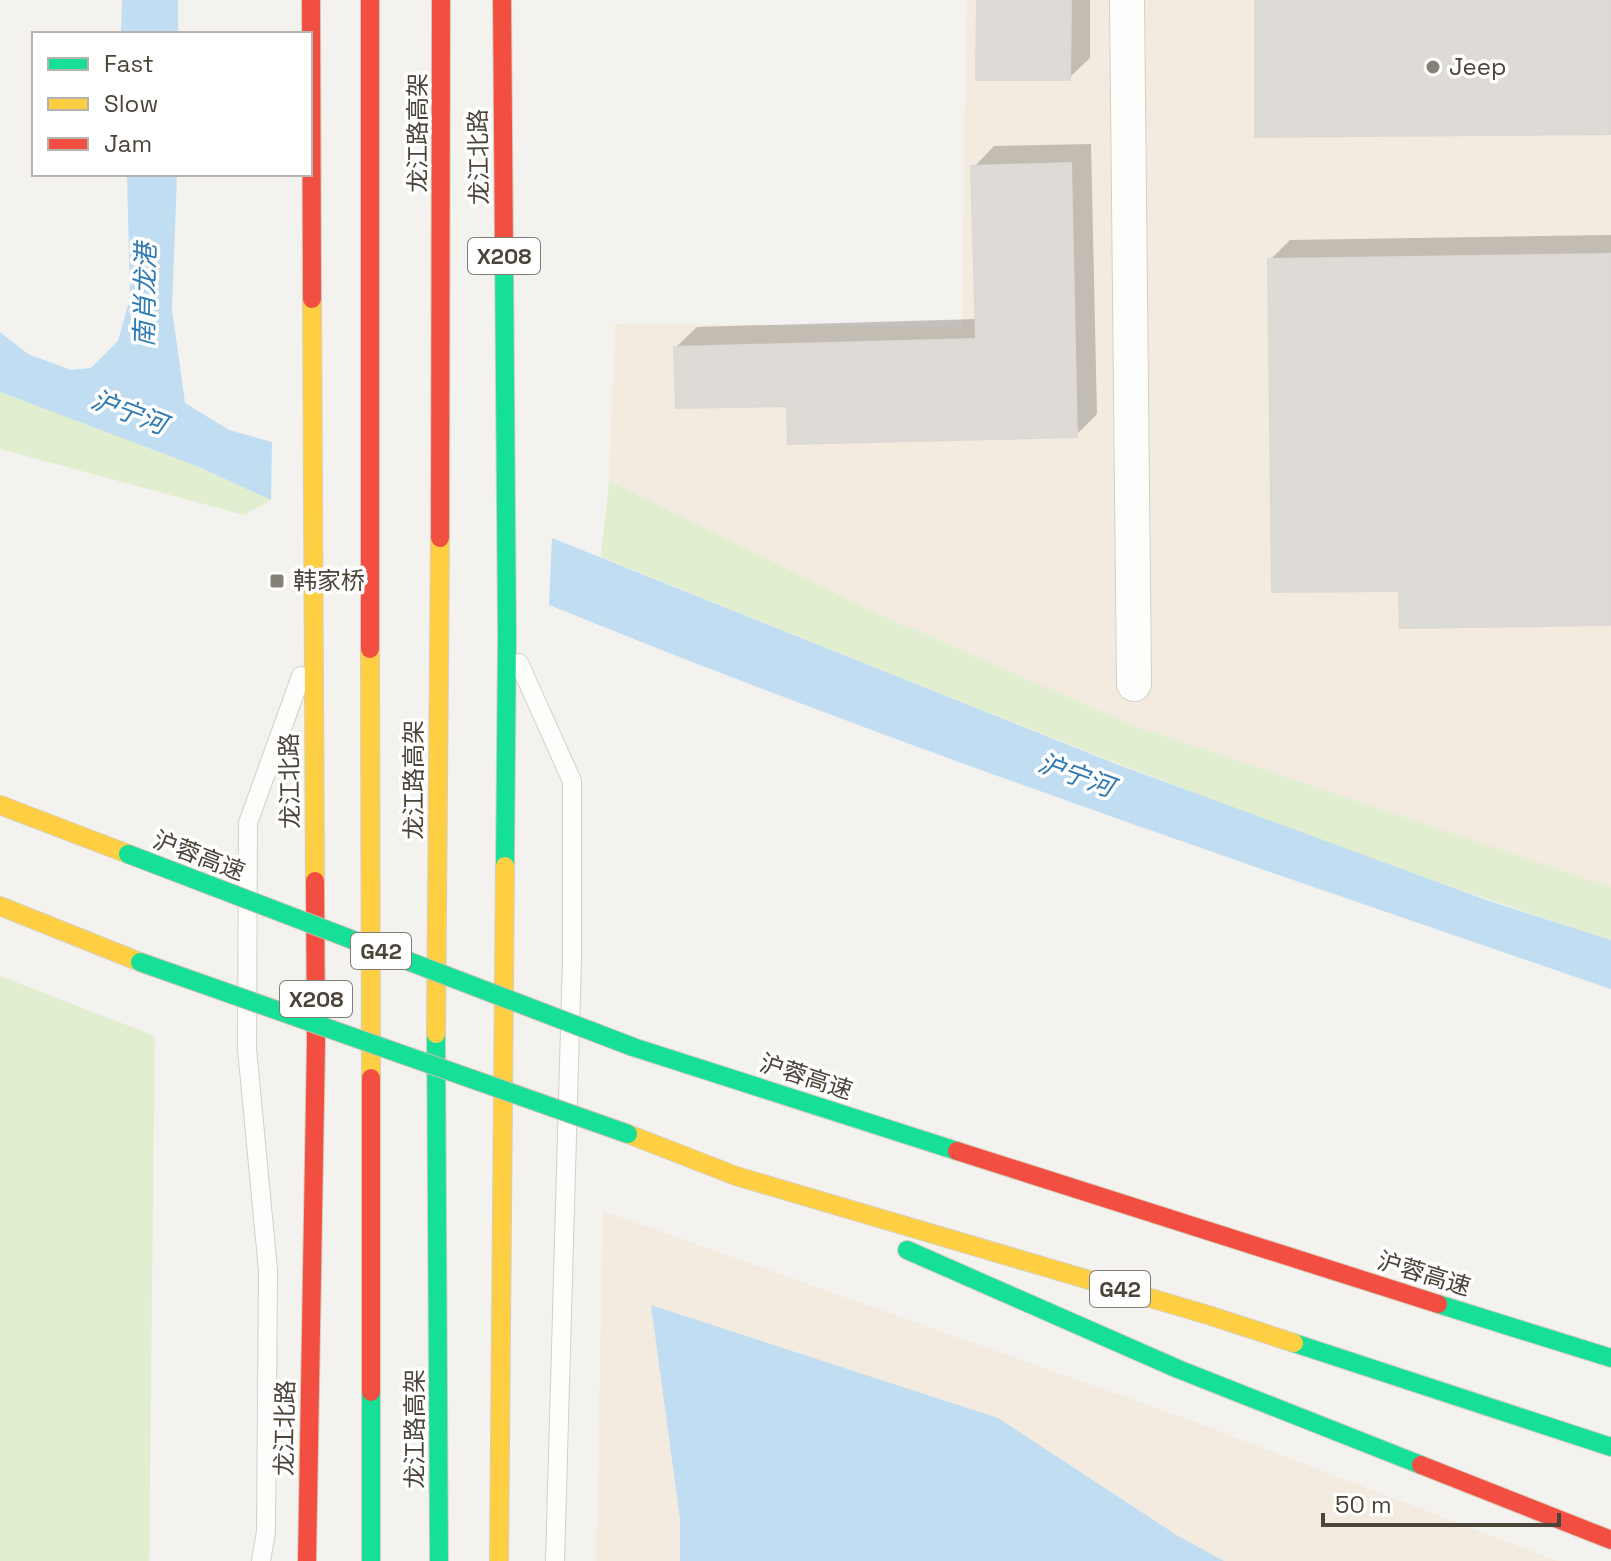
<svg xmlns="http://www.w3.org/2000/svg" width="1611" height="1561" font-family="'Space Grotesk','Noto Sans SC',sans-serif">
<rect width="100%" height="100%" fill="#f4f2ee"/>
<!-- commercial -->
<g fill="#f3ebdf">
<path d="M966 0H1611V887L1132 725 879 614 609 481 615 324 962 327Z"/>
<path d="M603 1211 1190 1420 1557 1561H596Z"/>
</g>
<!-- green -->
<g fill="#e1eecf">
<path d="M0 392 199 467 271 500 244 515 0 449Z"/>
<path d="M609 481 879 614 1132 725 1611 887V940C1268 830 935 691 601 557Z"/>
<path d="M0 976 155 1036 149 1561H0Z"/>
</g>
<!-- water -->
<g fill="#c0ddf1">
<path d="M122 0H178V34H121Z"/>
<path d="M127 174H177L172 309 185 403 229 430 272 442 271 500 199 467 0 392V332L28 354 71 370 91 368 118 341 130 298Z"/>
<path d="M552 538 1116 764 1492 902 1611 940V989C1255 867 898 747 549 605Z"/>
<path d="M651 1305 998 1418 1178 1536 1224 1561H680V1519Z"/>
</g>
<!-- shadow -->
<g fill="#0003">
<path d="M979 0H1090V58L1069 78Z"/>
<path d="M1091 144 1097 414 1076 435 789 404 676 347 697 327 977 319 974 167 994 146Z"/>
<path d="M1611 235V623L1401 589 1270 260 1290 240Z"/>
</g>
<!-- building -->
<g fill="#dedbd6" stroke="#dcd9d4" stroke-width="2">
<path d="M977 0H1071L1070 80H976Z"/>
<path d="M1255 0H1611V134L1255 137Z"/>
<path d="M1071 163 1077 437 788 444 787 406 676 408 674 347 976 339 971 166Z"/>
<path d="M1611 254V625L1400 628 1399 591 1272 592 1268 259Z"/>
</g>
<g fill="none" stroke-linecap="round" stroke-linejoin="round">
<!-- lane casing -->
<g stroke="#d2d0cb" stroke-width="20">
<g id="lane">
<path d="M519 663 572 781V958L555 1561"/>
<path d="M261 1561 266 1532 268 1270 247 1049 248 823 301 676"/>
</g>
</g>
<!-- street casing -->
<g stroke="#d2d0cb" stroke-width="36">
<path id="street" d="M1127 0 1134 684"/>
</g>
<!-- fast casing -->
<g stroke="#d6cebb" stroke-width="20">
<g id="fast">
<path d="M504 255 507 636 505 866"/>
<path d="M436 1034 439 1561"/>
<path d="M633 1047 957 1151"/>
<path d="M907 1250 1178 1369 1421 1465"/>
<path d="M1438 1304 1611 1358"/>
<path d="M1294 1343 1611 1447"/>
<path d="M371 1392V1561"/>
</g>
</g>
<!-- slow casing -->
<g stroke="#d6cebb" stroke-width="20">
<g id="slow">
<path d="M312 299 315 881"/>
<path d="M370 649 371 1078"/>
<path d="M0 805 128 854"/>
<path d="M0 906 140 962"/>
<path d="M436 1034 440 538"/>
<path d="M628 1134 736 1176 1208 1315 1294 1343"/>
<path d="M499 1561 505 866"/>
</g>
</g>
<!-- jam casing -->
<g stroke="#d6cebb" stroke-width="20">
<g id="jam">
<path d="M311 0 312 299"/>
<path d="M370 0V649"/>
<path d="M502 0 504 255"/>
<path d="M440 538 441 0"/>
<path d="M371 1078V1392"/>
<path d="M957 1151 1438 1304"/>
<path d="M1421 1465 1611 1540"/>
<path d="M307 1561 316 1042 315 881"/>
</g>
</g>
<!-- lane -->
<use href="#lane" stroke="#fdfdfc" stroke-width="18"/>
<!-- street -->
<use href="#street" stroke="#fdfdfc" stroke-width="34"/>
<!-- fast -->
<use href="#fast" stroke="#16e098" stroke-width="18"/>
<!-- slow -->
<use href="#slow" stroke="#ffcf43" stroke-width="18"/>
<!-- jam -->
<use href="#jam" stroke="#f24e42" stroke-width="18"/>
<!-- fast-bridge casing -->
<g stroke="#ccbfa9" stroke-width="20" stroke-linecap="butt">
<g id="fast-bridge">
<path d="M128 854 633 1047"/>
<path d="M140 962 628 1134"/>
</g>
</g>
<!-- fast-bridge -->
<use href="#fast-bridge" stroke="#16e098" stroke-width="18"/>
</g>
<!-- markers -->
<g fill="#868178" stroke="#fff" stroke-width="3">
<circle cx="1433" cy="67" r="8"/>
<rect x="269" y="573" width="16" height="16" rx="4"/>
</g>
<g text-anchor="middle" stroke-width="7" stroke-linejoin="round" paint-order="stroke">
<!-- shield labels -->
<g fill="#fff" stroke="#817c74" stroke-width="2">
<rect x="468" y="238" width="72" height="36" rx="6"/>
<rect x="351" y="933" width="60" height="36" rx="6"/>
<rect x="280" y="981" width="72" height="36" rx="6"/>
<rect x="1090" y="1271" width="60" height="36" rx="6"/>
</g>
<g font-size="22" font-weight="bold" fill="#4b4439">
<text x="504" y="264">X208</text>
<text x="381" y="959">G42</text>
<text x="316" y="1007">X208</text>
<text x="1120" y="1297">G42</text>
</g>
<!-- poi labels -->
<g font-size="24" fill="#4b4439" stroke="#fff" text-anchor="start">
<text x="1449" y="75">Jeep</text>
<text x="293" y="589">韩家桥</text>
</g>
<!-- street labels -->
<g font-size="24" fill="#4b4439" stroke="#fff">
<text transform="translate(418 133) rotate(-90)" y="8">龙江路高架</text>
<text transform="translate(479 157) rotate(-91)" y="8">龙江北路</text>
<text transform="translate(414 780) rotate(-90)" y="8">龙江路高架</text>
<text transform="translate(290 781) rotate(-91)" y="8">龙江北路</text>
<text transform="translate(199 856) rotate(21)" y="8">沪蓉高速</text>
<text transform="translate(806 1077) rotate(18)" y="8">沪蓉高速</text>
<text transform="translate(1424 1274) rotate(17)" y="8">沪蓉高速</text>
<text transform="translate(285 1428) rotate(-89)" y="8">龙江北路</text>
<text transform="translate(415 1429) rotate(-90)" y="8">龙江路高架</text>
</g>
<!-- water labels -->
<g font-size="26" font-style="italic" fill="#2e7ab2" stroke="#fff">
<text transform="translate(145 295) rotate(-89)" y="9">南肖龙港</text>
<text transform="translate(129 412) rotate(21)" y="9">沪宁河</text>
<text transform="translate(1076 775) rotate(20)" y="9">沪宁河</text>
</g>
</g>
<!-- legend -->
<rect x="32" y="32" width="280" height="144" fill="#ffffff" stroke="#b7b4b0" stroke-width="2"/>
<rect x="48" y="58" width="40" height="12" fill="#16e098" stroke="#b7b4b0" stroke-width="2"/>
<text x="104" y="72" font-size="24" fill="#4b4439">Fast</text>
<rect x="48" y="98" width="40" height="12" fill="#ffcf43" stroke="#b7b4b0" stroke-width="2"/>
<text x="104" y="112" font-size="24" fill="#4b4439">Slow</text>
<rect x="48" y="138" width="40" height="12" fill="#f24e42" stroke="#b7b4b0" stroke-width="2"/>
<text x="104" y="152" font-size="24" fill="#4b4439">Jam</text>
<!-- scale -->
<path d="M1323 1513v12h236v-12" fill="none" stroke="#4b4439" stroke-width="4"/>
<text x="1335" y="1513" font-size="24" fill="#4b4439" stroke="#ffffff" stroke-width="6" paint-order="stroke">50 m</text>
</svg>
